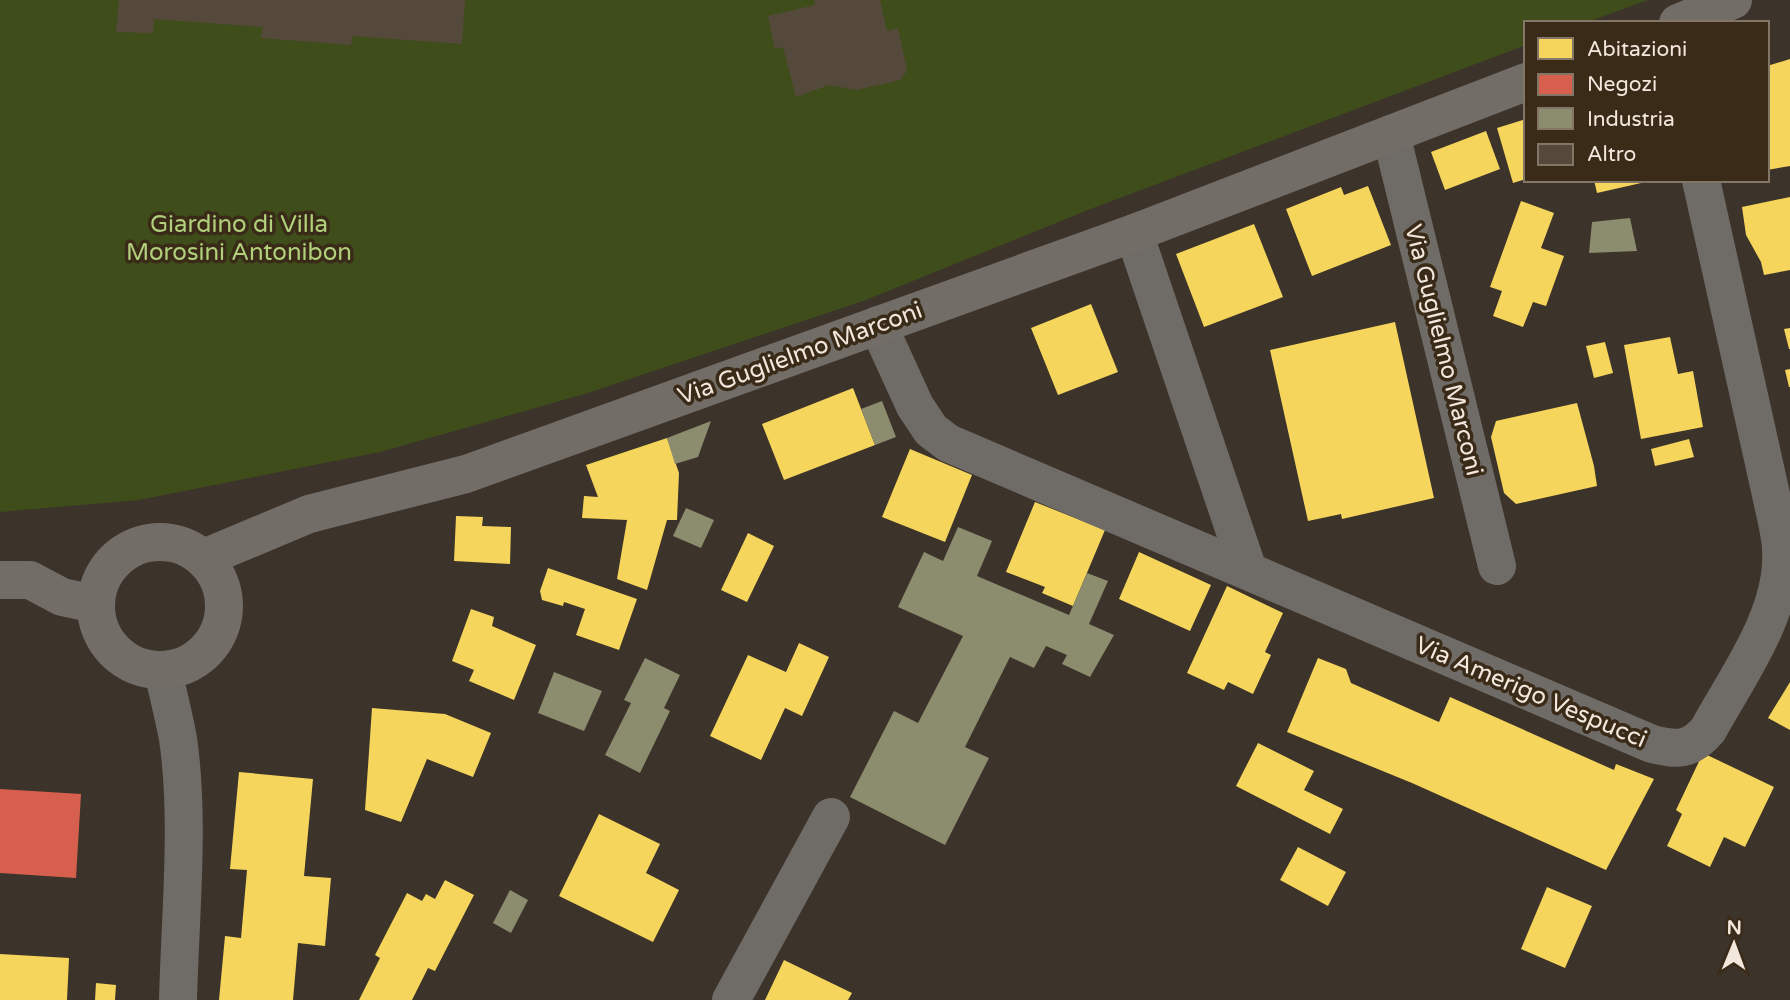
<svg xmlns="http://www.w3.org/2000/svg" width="1790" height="1000" font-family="'Varela Round',sans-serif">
<rect width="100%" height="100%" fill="#3c332a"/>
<!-- green -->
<path fill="#3f4d1b" d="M0 0H1648L1585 23H1526V45L1088 210 866 300 588 393 380 452 139 500 0 512Z"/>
<!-- homes -->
<g fill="#f6d55c">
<path d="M1790 59V166L1767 170V66Z"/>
<path d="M1526 119V179L1513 183 1497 128Z"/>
<path d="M1486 131 1500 169 1445 190 1431 152Z"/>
<path d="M1594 180H1650V181L1597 193Z"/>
<path d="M1368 186 1391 245 1312 276 1286 209 1341 187 1344 195Z"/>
<path d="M1790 197V270L1764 275 1761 262 1746 235 1742 207Z"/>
<path d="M1521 201 1554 213 1541 248 1564 256 1546 306 1533 302 1523 327 1493 316 1502 291 1490 287Z"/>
<path d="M1254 224 1283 297 1204 327 1176 254Z"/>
<path d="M1091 304 1118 372 1058 395 1031 328Z"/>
<path d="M1395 322 1434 498 1342 519 1341 514 1308 521 1270 350Z"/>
<path d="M1790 328V349H1789L1784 329Z"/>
<path d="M1670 337 1678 374 1693 371 1703 427 1641 439 1624 345Z"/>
<path d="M1605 342 1613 373 1594 378 1586 346Z"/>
<path d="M1790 369V387H1789L1785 370Z"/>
<path d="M853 388 875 445 784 480 762 424Z"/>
<path d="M1577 403 1594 466 1597 486 1516 504 1504 493 1491 437 1496 421Z"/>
<path d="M667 438 679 473 677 520H667L647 590 617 579 627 520 582 518 584 496 598 497 586 465Z"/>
<path d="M1689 439 1694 457 1655 466 1651 449Z"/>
<path d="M910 449 972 475 945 542 882 517Z"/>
<path d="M1035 502 1105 530 1073 606 1042 593 1045 587 1006 572Z"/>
<path d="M456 516 483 517 482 526 511 527 510 564 454 561Z"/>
<path d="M748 533 774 546 747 602 721 590Z"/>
<path d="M1139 552 1211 585 1190 631 1119 599Z"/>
<path d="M548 568 637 599 619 650 576 635 585 609 564 602 563 606 542 600 540 591Z"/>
<path d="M1227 586 1283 613 1265 652 1271 655 1253 694 1228 682 1224 690 1187 673Z"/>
<path d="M471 609 494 617 492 626 536 645 514 700 469 681 474 670 452 661Z"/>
<path d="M799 643 829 657 802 716 785 708 761 760 710 736 748 655 786 672Z"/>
<path d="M1318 658 1346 669 1351 683 1439 722 1450 697 1614 770 1616 764 1654 779 1606 870 1412 783 1287 732Z"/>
<path d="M1790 682V730L1768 718Z"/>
<path d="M372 708 445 714 491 733 473 777 427 759 401 822 365 810Z"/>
<path d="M1258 743 1314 771 1304 790 1343 809 1330 834 1236 786Z"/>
<path d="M1703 753 1774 787 1745 847 1724 837 1710 867 1667 846 1682 814 1676 810Z"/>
<path d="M239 772 313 779 304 876 331 878 325 946 298 943 293 1000H219L225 936 241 938 247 870 230 869Z"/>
<path d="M599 814 660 844 646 873 679 890 653 942 559 896Z"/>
<path d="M1298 847 1346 872 1328 906 1280 880Z"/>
<path d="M445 880 474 895 435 971 428 968 412 1000H359L380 958 375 955 407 893 422 901 426 894 435 899Z"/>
<path d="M1547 887 1592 906 1565 968 1521 949Z"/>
<path d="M0 954 69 958 67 1000H0Z"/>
<path d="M784 960 852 993 848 1000H765Z"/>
<path d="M96 983 116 985 115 1000H95Z"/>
</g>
<!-- shops -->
<path fill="#d6604d" d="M0 789 81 794 76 878 0 873Z"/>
<!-- industry -->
<g fill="#8c8c6e">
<path d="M1630 218 1637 251 1589 253 1592 222Z"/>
<path d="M882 401 896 437 875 445 861 409Z"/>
<path d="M711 421 698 457 675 464 667 438Z"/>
<path d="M686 508 714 520 701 548 673 536Z"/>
<path d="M958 527 992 541 977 576 1069 615 1087 573 1108 581 1089 624 1114 635 1090 677 1062 664 1067 655 1046 646 1034 668 1010 657 965 747 989 758 945 845 850 797 894 711 918 723 963 636 898 607 924 552 943 561Z"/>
<path d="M645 658 680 675 664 708 670 711 640 773 605 755 631 703 624 700Z"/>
<path d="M554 672 602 691 584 731 538 713Z"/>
<path d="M510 890 528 900 511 933 493 923Z"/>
</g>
<!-- building -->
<g fill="#55493b">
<path d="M119 0H465L462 44 352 36 351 45 261 38 263 27 154 19 153 33 116 32Z"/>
<path d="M814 0H880L887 31 898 28 907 71 900 80 857 90 829 85 796 97 783 47 775 49 768 16 815 5Z"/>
</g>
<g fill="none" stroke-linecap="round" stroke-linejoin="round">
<!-- street -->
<g stroke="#6f6b66" stroke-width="38">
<path d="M1391 134 1497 566"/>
<path d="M1134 233 1248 570"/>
<path d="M878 325 915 406 931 430 948 443 1652 744C1678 750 1690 751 1708 730 1737 677 1785 613 1781 550 1781 539 1778 528 1776 517L1701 180"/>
<path d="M163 671C168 694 174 716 178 739 190 820 180 917 178 1000"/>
<path d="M731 1000 831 817"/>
</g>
<!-- secondary -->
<g stroke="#726d66" stroke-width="38">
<path d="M1678 23 1733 0"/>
<circle cx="160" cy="606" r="64"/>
<path d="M204 558 309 514 466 474 1134 233 1526 82"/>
<path d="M0 580H30L62 597 95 604"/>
</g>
</g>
<g text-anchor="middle" stroke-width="7" stroke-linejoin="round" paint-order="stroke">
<!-- park labels -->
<g font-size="24" fill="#b1d07b" stroke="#3a2a18">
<text x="239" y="232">Giardino di Villa<tspan x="239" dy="28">Morosini Antonibon</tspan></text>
</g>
<!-- street labels -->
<g font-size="24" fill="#f2e7dc" stroke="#3a2a18">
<text transform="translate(1444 350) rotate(76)" y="8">Via Guglielmo Marconi</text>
<text transform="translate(800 353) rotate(-20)" y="8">Via Guglielmo Marconi</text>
<text transform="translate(1531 692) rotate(23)" y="8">Via Amerigo Vespucci</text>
</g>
</g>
<!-- legend -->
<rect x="1524" y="21" width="245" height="161" fill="#3a2a18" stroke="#847666" stroke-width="2"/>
<rect x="1538" y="38" width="35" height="21" fill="#f6d55c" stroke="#847666" stroke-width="2"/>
<text x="1587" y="56" font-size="21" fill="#f2e7dc">Abitazioni</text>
<rect x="1538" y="74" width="35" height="21" fill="#d6604d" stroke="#847666" stroke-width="2"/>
<text x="1587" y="91" font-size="21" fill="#f2e7dc">Negozi</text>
<rect x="1538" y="108" width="35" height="21" fill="#8c8c6e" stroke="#847666" stroke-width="2"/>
<text x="1587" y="126" font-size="21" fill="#f2e7dc">Industria</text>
<rect x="1538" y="144" width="35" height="21" fill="#55493b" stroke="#847666" stroke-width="2"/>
<text x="1587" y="161" font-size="21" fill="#f2e7dc">Altro</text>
<!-- north arrow -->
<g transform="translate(1734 944) rotate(1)" stroke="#3a2a18" stroke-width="5" paint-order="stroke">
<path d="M0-5L12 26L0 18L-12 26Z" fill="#f2e7dc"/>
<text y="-10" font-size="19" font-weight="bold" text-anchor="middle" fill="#f2e7dc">N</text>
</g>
</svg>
